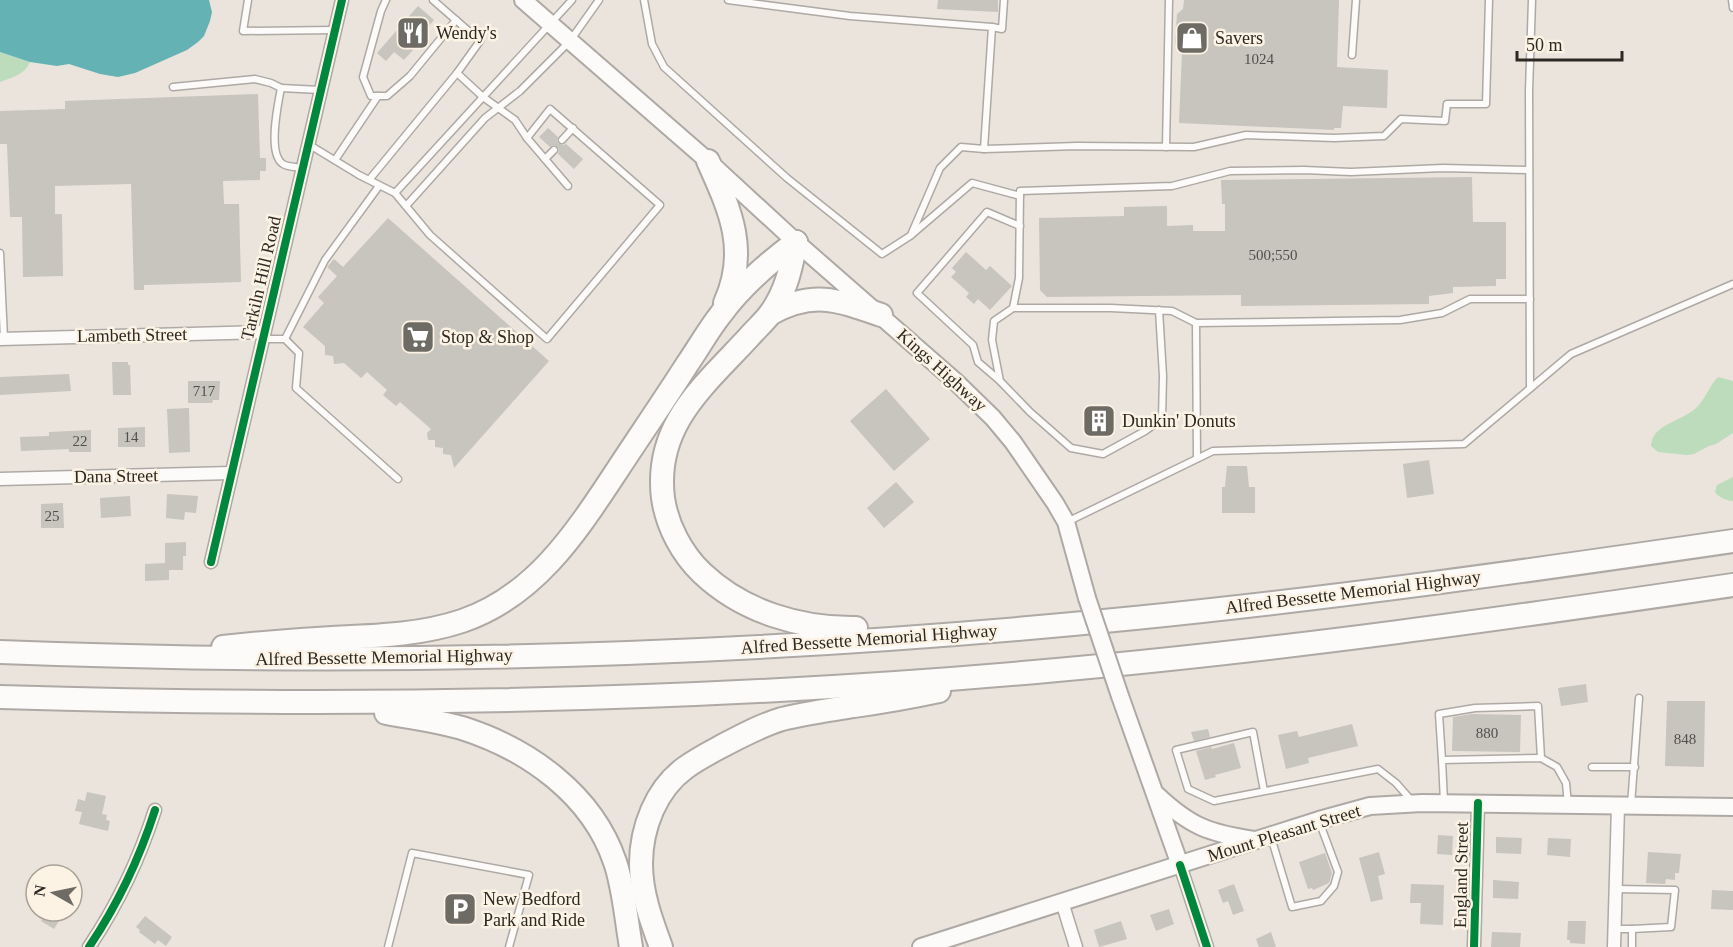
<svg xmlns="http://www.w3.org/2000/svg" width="1733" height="947" font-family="'Times New Roman',serif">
<rect width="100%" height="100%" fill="#eae4dd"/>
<!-- green -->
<g fill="#bddcbc">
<path d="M0 52 30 62C24 75 13 77 0 82Z"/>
<path d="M1718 377 1733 381V433L1716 444 1709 446 1694 454 1687 455 1658 452 1651 446C1652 424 1681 422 1696 408 1705 400 1709 386 1718 377Z"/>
<path d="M1733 477V501C1727 501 1718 497 1715 492L1717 485Z"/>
</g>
<!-- water -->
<path fill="#64b2b3" d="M0 0H209L212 12 210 21 204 36 198 42 187 50 135 73 118 77 100 74 69 64 57 66 30 62 0 52Z"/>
<!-- building -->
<g fill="#c8c4be">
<path d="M938 0H998V12L937 9Z"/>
<path d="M1184 0H1339L1337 67 1388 70 1387 108 1343 106 1341 128H1334V130L1179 123 1182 51 1175 44 1177 14 1183 9Z"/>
<path d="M418 6 434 20 425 30 429 32 404 60 394 52 386 61 377 53Z"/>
<path d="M258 94 260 158H266V171H260V180L223 181 224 204H239L241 282 144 285V290H134L131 184 55 186V214H62L63 276 23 277 22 217H10L7 144H0V111L65 109V101Z"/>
<path d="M548 128 558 137 557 141 559 144 563 145 566 144 583 159 574 169 558 154 559 149 557 146 553 145 550 147 539 137Z"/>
<path d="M1472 177 1473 222H1506V279H1496V286L1453 287V293L1429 296V304L1241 306V295L1047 297 1040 290 1039 218 1124 216V207L1167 206V226L1193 225V231H1225V204H1222L1221 180Z"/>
<path d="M388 218 549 361 454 468 451 455 443 454V448L435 447V440H428L427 433 431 429 400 402 396 406 383 395 387 390 367 372 361 378 344 363 334 364 333 356 325 355V346L303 327 324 303 318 297 337 276 327 267 328 266 334 259 343 267Z"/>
<path d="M966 252 986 270 990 266 1012 286 990 310 978 299 974 304 966 297 969 293 951 277 956 272 952 268Z"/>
<path d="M112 362H128V365H130L131 395H113Z"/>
<path d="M69 374 71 391 0 395V377Z"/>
<path d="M188 381H220L219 400H213L212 403H188Z"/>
<path d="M886 389 930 439 894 471 850 421Z"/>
<path d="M189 408 190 452 169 453 167 409Z"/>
<path d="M1090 414 1109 415 1108 428 1090 427Z"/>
<path d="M145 427V447H118V428Z"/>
<path d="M91 430V452H69V449L21 451 20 437 49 436V432Z"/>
<path d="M1429 460 1434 494 1407 498 1403 464Z"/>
<path d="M1227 466H1247L1249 487H1255V513H1222V487H1225Z"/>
<path d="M896 482 914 502 884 528 867 508Z"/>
<path d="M167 494 198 496 196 513 185 512 184 520 166 518Z"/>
<path d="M130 496 131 516 101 518 100 498Z"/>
<path d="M63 503 64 528H41V504Z"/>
<path d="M186 542V556H183V570H169V580L145 581V564L165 563V543Z"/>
<path d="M1586 684 1588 702 1561 706 1558 688Z"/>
<path d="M1667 701H1705L1704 767 1665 766Z"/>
<path d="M1472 714 1521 715 1520 752 1452 751 1453 717Z"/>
<path d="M1352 724 1358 746 1308 758 1309 763 1286 769 1278 735 1297 731 1299 737Z"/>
<path d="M1208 729 1210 737 1194 741 1191 732Z"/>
<path d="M1234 743 1241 768 1215 775 1216 777 1205 780 1196 751 1211 747 1212 749Z"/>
<path d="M87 792 106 796 102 814 107 815 106 820 110 821 108 831 79 824 82 812 75 811 78 799 85 801Z"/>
<path d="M1438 835 1453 836 1452 855 1437 854Z"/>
<path d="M1496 837 1522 838 1521 854 1496 853Z"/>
<path d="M1548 838 1571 839 1570 857 1547 855Z"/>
<path d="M1379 852 1385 874 1378 876 1383 899 1371 902 1359 858Z"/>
<path d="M1648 852 1681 854 1679 873H1675V880L1666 879 1665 884 1646 883Z"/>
<path d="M1325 853 1332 873 1329 883 1313 890 1312 888 1308 889 1299 862Z"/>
<path d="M1493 880 1519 882 1518 899 1493 898Z"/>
<path d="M1234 884 1244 911 1233 915 1228 901 1223 903 1218 890Z"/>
<path d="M1411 884 1444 885 1443 925 1420 924 1421 903H1410Z"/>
<path d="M1712 890 1733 891V910L1711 909Z"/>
<path d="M1169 909 1174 924 1156 931 1150 915Z"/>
<path d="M47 911H65L54 929 41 921Z"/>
<path d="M145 916 172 937 166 946 158 940 155 944 139 932 140 930 136 927Z"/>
<path d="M1121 921 1127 939 1099 947 1094 930Z"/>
<path d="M1568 921H1586L1585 944 1570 943V940H1567Z"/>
<path d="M1271 932 1276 947H1259L1256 939Z"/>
<path d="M1492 932 1521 933 1520 947H1491Z"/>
</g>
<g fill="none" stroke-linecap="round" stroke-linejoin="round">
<!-- lane casing -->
<g stroke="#aea9a4" stroke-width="9">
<g id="lane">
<path d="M248 0 243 31 334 30"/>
<path d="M386 0 381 11 363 77 371 96H387L410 76 456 20"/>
<path d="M433 0 480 41 457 73"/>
<path d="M644 0 652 44 664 67 787 178 882 254 910 236 972 183 1020 196"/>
<path d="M728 0 850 16 992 27 984 149 961 147 940 168 911 235"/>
<path d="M1732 0 1733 8"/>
<path d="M992 27 1002 29 1004 0"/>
<path d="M1352 55 1356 0"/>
<path d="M173 87 255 79 271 83 281 88"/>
<path d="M527 138 568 186"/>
<path d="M562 140 573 128"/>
<path d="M308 144 359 175 395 193 430 235 547 339 660 205 550 109 527 138 515 120 483 97 457 73 369 180"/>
<path d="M1166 147 1169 0"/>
<path d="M984 149 1077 146 1194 147 1246 135 1334 138 1384 136 1401 119 1445 121 1447 104H1486L1489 0"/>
<path d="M545 159 554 150"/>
<path d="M335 160 378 96"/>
<path d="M302 168C297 167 287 167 283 164 267 154 278 104 281 88L320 90"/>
<path d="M395 193 572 0"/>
<path d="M406 206 485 118 520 91 570 41 599 0"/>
<path d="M0 253 4 338"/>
<path d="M1013 308 1019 278 1020 191 1172 186 1230 171 1304 170 1351 172 1443 168 1529 170"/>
<path d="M1159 310 1163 376 1162 419 1145 431 1103 454 1071 448 1030 412 1000 381 992 340 994 321 1013 308H1111L1172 311 1196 323 1400 320 1442 313 1470 299H1530"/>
<path d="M1196 323 1197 458"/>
<path d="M263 339H285L299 353 296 388 398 479"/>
<path d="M285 339 325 260 379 186"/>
<path d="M999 380 978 362 973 345 917 293 987 212 1020 226"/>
<path d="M1530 388 1529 91 1532 0"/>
<path d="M1069 521 1213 451 1464 444 1571 354 1733 284"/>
<path d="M1442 760 1439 714 1475 708 1538 706 1541 758"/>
<path d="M1592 767H1635"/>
<path d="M1264 791 1253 732 1176 750 1188 789 1214 801 1378 769 1396 783 1411 800"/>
<path d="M1444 802 1442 760 1541 758 1557 767 1566 783 1568 805"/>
<path d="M1631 805 1639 698"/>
<path d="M1271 837 1292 907 1321 901 1334 886 1338 872 1319 821"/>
<path d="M1616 889 1675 890 1671 927 1632 929"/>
<path d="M1615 929H1632V947"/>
<path d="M388 947 412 853 529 875 509 947"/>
</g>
</g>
<!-- street casing -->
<g stroke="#aea9a4" stroke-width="15">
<g id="street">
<path d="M0 339 264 332"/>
<path d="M0 479 231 473"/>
<path d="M211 562 342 0"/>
<path d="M1180 865 1207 947"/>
<path d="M1062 902 1076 947"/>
<path d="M89 947C118 904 139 860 155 810"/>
<path d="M1474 947 1478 803"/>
<path d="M1614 947 1618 806"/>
</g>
</g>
<!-- secondary casing -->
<g stroke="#aea9a4" stroke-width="20">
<g id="secondary">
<path d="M523 0 708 161 796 242 955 381 993 418 1013 442 1055 503 1066 522 1087 598"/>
<path d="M1120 696 1180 865"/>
<path d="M1157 795C1191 827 1209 833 1254 840"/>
<path d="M921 947 1319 820 1370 806 1422 803 1733 807"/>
</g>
</g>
<!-- highway casing -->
<g stroke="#aea9a4" stroke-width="26">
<g id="highway">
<path d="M708 161C730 210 749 250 725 303"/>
<path d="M796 242C791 268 786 292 770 314 764 322 756 329 749 337 704 386 654 425 663 498 667 526 682 554 702 573 743 612 801 629 856 628"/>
<path d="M770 314C813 290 838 300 881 315"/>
<path d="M223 647C259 643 295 640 332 638 376 636 420 635 462 621 536 596 577 531 618 469 641 434 665 399 688 363 699 347 709 329 721 314 742 285 768 263 796 242"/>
<path d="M0 652C378 667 758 656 1135 618 1335 598 1534 570 1733 541"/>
<path d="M0 697C352 708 706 702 1057 670 1283 650 1508 618 1733 585"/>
<path d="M386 713C411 717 437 721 462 728 528 749 592 794 615 862 624 888 626 919 631 947"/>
<path d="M661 947C651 920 641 893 641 864 641 828 656 789 685 768 697 759 711 752 724 745 743 735 762 725 782 719 806 713 830 710 854 706 882 702 911 697 939 691"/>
</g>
</g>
<!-- lane -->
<use href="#lane" stroke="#fcfbfa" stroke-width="6"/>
<!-- street -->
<use href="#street" stroke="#fcfbfa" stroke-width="12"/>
<!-- secondary -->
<use href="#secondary" stroke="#fcfbfa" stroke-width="16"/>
<!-- highway -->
<use href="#highway" stroke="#fcfbfa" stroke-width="22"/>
<!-- secondary-bridge casing -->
<g stroke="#aea9a4" stroke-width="20" stroke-linecap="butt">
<path id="secondary-bridge" d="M1087 598 1120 696"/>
</g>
<!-- secondary-bridge -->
<use href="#secondary-bridge" stroke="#fcfbfa" stroke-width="16"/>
<!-- cycleway casing -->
<g stroke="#fdf3e4" stroke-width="11">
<g id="cycleway">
<path d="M211 562 342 0"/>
<path d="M1180 865 1207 947"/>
<path d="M89 947C118 904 139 860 155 810"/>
<path d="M1474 947 1478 803"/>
</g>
</g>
<!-- cycleway -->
<use href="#cycleway" stroke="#00873e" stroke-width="8"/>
</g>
<!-- icons -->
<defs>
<g id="restaurant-square" transform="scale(1.725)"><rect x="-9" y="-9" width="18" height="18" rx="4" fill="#6e6a64" stroke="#fdf3e4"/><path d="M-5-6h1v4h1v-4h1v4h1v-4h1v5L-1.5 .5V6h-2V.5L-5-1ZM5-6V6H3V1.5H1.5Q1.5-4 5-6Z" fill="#fff"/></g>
<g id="shop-square" transform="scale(1.725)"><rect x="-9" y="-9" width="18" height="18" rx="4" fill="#6e6a64" stroke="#fdf3e4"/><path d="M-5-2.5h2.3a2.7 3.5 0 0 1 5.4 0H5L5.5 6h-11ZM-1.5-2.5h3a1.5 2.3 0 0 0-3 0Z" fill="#fff"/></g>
<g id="supermarket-square" transform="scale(1.725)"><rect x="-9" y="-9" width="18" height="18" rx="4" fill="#6e6a64" stroke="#fdf3e4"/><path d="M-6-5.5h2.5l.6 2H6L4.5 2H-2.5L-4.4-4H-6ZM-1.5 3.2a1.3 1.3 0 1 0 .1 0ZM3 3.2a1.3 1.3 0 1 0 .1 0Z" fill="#fff"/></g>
<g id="building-square" transform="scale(1.725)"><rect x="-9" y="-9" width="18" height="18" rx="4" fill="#6e6a64" stroke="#fdf3e4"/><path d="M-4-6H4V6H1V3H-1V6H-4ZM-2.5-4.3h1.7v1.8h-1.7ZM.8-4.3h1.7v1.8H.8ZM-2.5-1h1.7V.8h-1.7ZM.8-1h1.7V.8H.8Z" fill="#fff"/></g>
<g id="parking-square" transform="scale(1.725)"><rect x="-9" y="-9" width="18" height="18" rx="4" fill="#6e6a64" stroke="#fdf3e4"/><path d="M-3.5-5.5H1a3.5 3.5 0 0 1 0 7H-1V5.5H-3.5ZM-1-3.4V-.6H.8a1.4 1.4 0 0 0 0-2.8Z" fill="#fff"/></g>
</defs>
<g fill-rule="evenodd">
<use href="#restaurant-square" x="413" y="33"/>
<use href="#shop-square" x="1192" y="38"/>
<use href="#supermarket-square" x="418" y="337"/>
<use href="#building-square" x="1099" y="421"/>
<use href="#parking-square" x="460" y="909"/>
</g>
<g text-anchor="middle" stroke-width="5" stroke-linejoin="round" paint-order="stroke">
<!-- number labels -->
<g font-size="15" fill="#534f4a">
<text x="1259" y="64">1024</text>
<text x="1273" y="260">500;550</text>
<text x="204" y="396">717</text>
<text x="131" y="442">14</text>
<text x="80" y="446">22</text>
<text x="52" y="521">25</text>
<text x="1487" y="738">880</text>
<text x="1685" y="744">848</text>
</g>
<!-- poi labels -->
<g font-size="18" fill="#2c2823" stroke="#fdf3e4" text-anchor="start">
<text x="436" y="39">Wendy's</text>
<text x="1215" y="44">Savers</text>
<text x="441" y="343">Stop &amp; Shop</text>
<text x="1122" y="427">Dunkin' Donuts</text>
<text x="483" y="905">New Bedford<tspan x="483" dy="21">Park and Ride</tspan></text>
</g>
<!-- street labels -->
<g font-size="18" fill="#2c2823" stroke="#fdf3e4">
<text transform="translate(261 278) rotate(-77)" y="6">Tarkiln Hill Road</text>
<text transform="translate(132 335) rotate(-1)" y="6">Lambeth Street</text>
<text transform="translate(942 370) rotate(42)" y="6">Kings Highway</text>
<text transform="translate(116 476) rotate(-1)" y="6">Dana Street</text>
<text transform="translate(1353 592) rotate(-7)" y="6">Alfred Bessette Memorial Highway</text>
<text transform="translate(869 639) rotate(-4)" y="6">Alfred Bessette Memorial Highway</text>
<text transform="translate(384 657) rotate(-1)" y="6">Alfred Bessette Memorial Highway</text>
<text transform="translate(1284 833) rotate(-17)" y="6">Mount Pleasant Street</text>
<text transform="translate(1461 875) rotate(-89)" y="6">England Street</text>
</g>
</g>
<!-- north arrow -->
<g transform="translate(54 893) rotate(279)"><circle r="28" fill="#fdf3e4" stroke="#a9a297" stroke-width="1.5"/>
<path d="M0-4.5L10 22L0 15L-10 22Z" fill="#6e6a64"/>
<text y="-9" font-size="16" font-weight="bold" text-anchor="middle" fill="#2c2823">N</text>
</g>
<!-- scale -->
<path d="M1517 51v9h105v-9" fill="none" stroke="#2c2823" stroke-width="3"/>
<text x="1526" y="51" font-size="18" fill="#2c2823" stroke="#fdf3e4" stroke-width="4.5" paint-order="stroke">50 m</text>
</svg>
